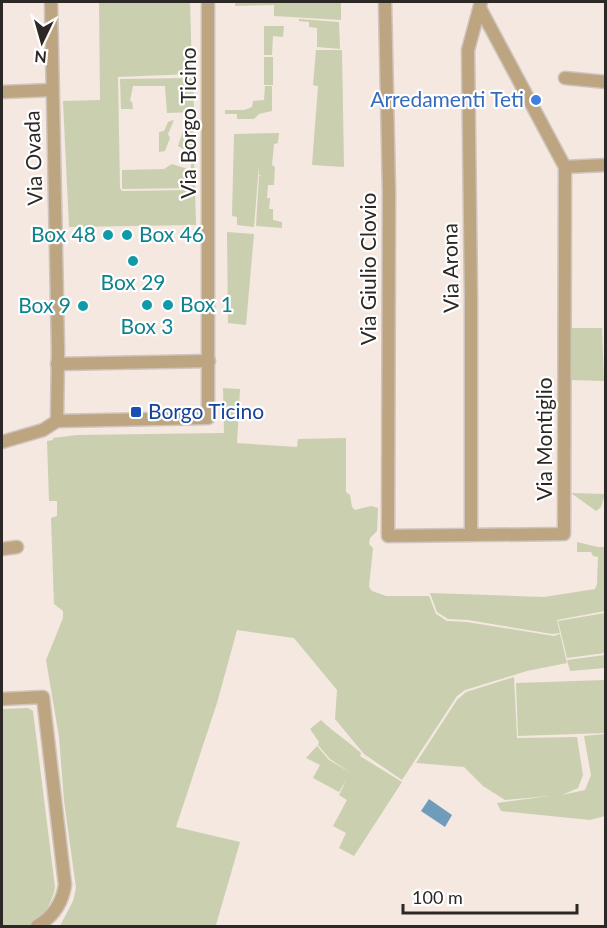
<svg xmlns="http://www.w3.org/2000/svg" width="607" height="928" font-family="Lato,sans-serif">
<rect width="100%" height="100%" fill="#f4e8e0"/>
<!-- green -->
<g fill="#cacfb0">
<path d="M99 2H190L192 74 118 77 120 188 122 191 195 190 196 225 69 227 63 101 100 100Z"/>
<path d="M235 2H341V20L274 16V5L235 6Z"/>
<path d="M299 19 339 22 340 49 317 47V28L309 27V22L299 21Z"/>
<path d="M264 26H284L283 37 273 36 272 55H264Z"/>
<path d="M316 50H342L344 167 312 165 318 86 313 85Z"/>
<rect x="264" y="57" width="9" height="28"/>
<path d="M193 78 194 112 167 113 165 86H133L130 101 132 102 133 109H121L120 79Z"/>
<path d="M265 86H272V111L259 114 254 119H237V114H225V110H244L252 107 253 101 264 100Z"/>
<path d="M174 120 168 134 170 138 165 151 159 152V132L164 131 168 122Z"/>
<path d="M190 130 194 131V155L178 146 183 131Z"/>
<path d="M279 133 278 143 274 144 272 165 275 167 274 185H268L267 198H270L269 209H273V220L282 222V228L256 226 259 176H262L259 175V165L254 227 237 225V217L232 216 234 134Z"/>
<path d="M191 159H194L195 188 122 189V170L164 169 172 164 191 170Z"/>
<path d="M227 232 254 234 246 325 228 323Z"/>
<path d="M568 328H602L604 381 569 380Z"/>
<path d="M223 388 240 389 237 443 297 447 298 439 346 438V492L350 495 352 507 355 510 371 506 378 508 377 531 370 538 369 544 373 548 369 587 372 591 386 596H429L436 614 447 621 467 622 554 636 560 634 567 663 527 671 465 690 457 696 402 780 364 754 335 719 337 690 294 638 237 630 217 703 176 827 240 842 216 925 60 926 73 901 76 888 64 801 59 737 46 660 63 618V611L54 604 51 518 57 516V501H49L47 441 53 440V438L77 435 224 433Z"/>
<path d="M571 493 605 494 601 507 596 511Z"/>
<path d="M577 542 598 547H605V611L557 620 560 633 552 634 468 620 448 619 437 612 430 593 544 597 595 589 597 584 598 557 593 556 591 552H577Z"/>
<path d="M605 613V653L567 658 558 621Z"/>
<path d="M605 655V668L570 671 567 660Z"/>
<path d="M514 677 517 738 577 737 583 775 578 788 562 795 585 790 591 775 584 736 605 734V816L590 820 501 811 497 803 549 796 505 800 483 786 464 767 416 763 457 700 466 692Z"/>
<path d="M605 680V733L518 736 516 683Z"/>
<path d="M28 708 33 711 55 887C53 901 42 922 27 926 20 928 9 926 2 926V709Z"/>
<path d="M321 720C333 732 348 741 361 753L360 756 402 782 354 856 339 848 346 833 333 826 347 800 339 795 346 781 339 792 313 778 320 765 306 758 317 746 329 760 351 773 330 759 318 745 319 742 310 729Z"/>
</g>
<!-- water -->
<path fill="#6f9cbb" d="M429 799 452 815 445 827 421 811Z"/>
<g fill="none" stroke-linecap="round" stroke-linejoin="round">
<!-- minor casing -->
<g stroke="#d0c5be" stroke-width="15">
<g id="minor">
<path d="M51 2 58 350 57 421"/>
<path d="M385 2 389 192 388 536 564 534 565 167"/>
<path d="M480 8 565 167 606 165"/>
<path d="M565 78 606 82"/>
<path d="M2 92 51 90"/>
<path d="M57 364 209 361"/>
<path d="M57 421 208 418V2"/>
<path d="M2 442 43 430 57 421"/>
<path d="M471 535V298L468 50 481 2"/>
<path d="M2 549 17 547"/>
<path d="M2 699 43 697 65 885C62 904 53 917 37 926"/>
</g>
</g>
<!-- minor -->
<use href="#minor" stroke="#bca580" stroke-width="12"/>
</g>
<!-- markers -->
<circle fill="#3f7fe0" stroke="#fff" stroke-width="2" cx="536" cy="100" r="6"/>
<g fill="#0f9aa8" stroke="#fff" stroke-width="2">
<circle cx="108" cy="235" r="6"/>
<circle cx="127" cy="235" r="6"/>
<circle cx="133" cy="261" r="6"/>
<circle cx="147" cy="305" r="6"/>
<circle cx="168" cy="305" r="6"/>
<circle cx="83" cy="306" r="6"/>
</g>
<rect fill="#1a4fb4" stroke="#fff" stroke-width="2" x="130" y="406" width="12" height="12" rx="3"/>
<g text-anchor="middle" stroke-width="4.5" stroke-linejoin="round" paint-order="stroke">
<!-- shop labels -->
<g font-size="21" fill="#366cbe" stroke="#fff" text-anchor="end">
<text x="524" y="107">Arredamenti Teti</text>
</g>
<!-- street labels -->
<g font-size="21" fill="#2c2825" stroke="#fff">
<text transform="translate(189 123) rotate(-90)" y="7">Via Borgo Ticino</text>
<text transform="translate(34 158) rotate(-92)" y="7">Via Ovada</text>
<text transform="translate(451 268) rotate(-91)" y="7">Via Arona</text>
<text transform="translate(369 269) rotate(-90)" y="7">Via Giulio Clovio</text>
<text transform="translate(545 439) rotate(-90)" y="7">Via Montiglio</text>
</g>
<!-- culture labels -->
<g font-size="21" fill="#0d838f" stroke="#fff" text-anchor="end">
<text x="96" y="242">Box 48</text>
<text x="139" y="242" text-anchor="start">Box 46</text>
<text x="133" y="290" text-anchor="middle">Box 29</text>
<text x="180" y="312" text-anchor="start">Box 1</text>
<text x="71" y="313">Box 9</text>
<text x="147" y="334" text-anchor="middle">Box 3</text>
</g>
<!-- transit labels -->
<g font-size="21" fill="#164399" stroke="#fff" text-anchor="start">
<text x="148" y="419">Borgo Ticino</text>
</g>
</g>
<!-- border -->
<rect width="607" height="928" fill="none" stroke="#2c2825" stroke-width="6"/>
<!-- north arrow -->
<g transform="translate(42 42) rotate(185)" stroke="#ffffff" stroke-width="4.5" paint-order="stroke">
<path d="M0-4.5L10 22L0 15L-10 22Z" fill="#2c2825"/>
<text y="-9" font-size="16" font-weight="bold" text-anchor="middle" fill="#2c2825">N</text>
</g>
<!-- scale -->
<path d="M403 904v9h174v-9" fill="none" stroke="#2c2825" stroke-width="3"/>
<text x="412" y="904" font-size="18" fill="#2c2825" stroke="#ffffff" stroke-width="4.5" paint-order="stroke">100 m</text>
</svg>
